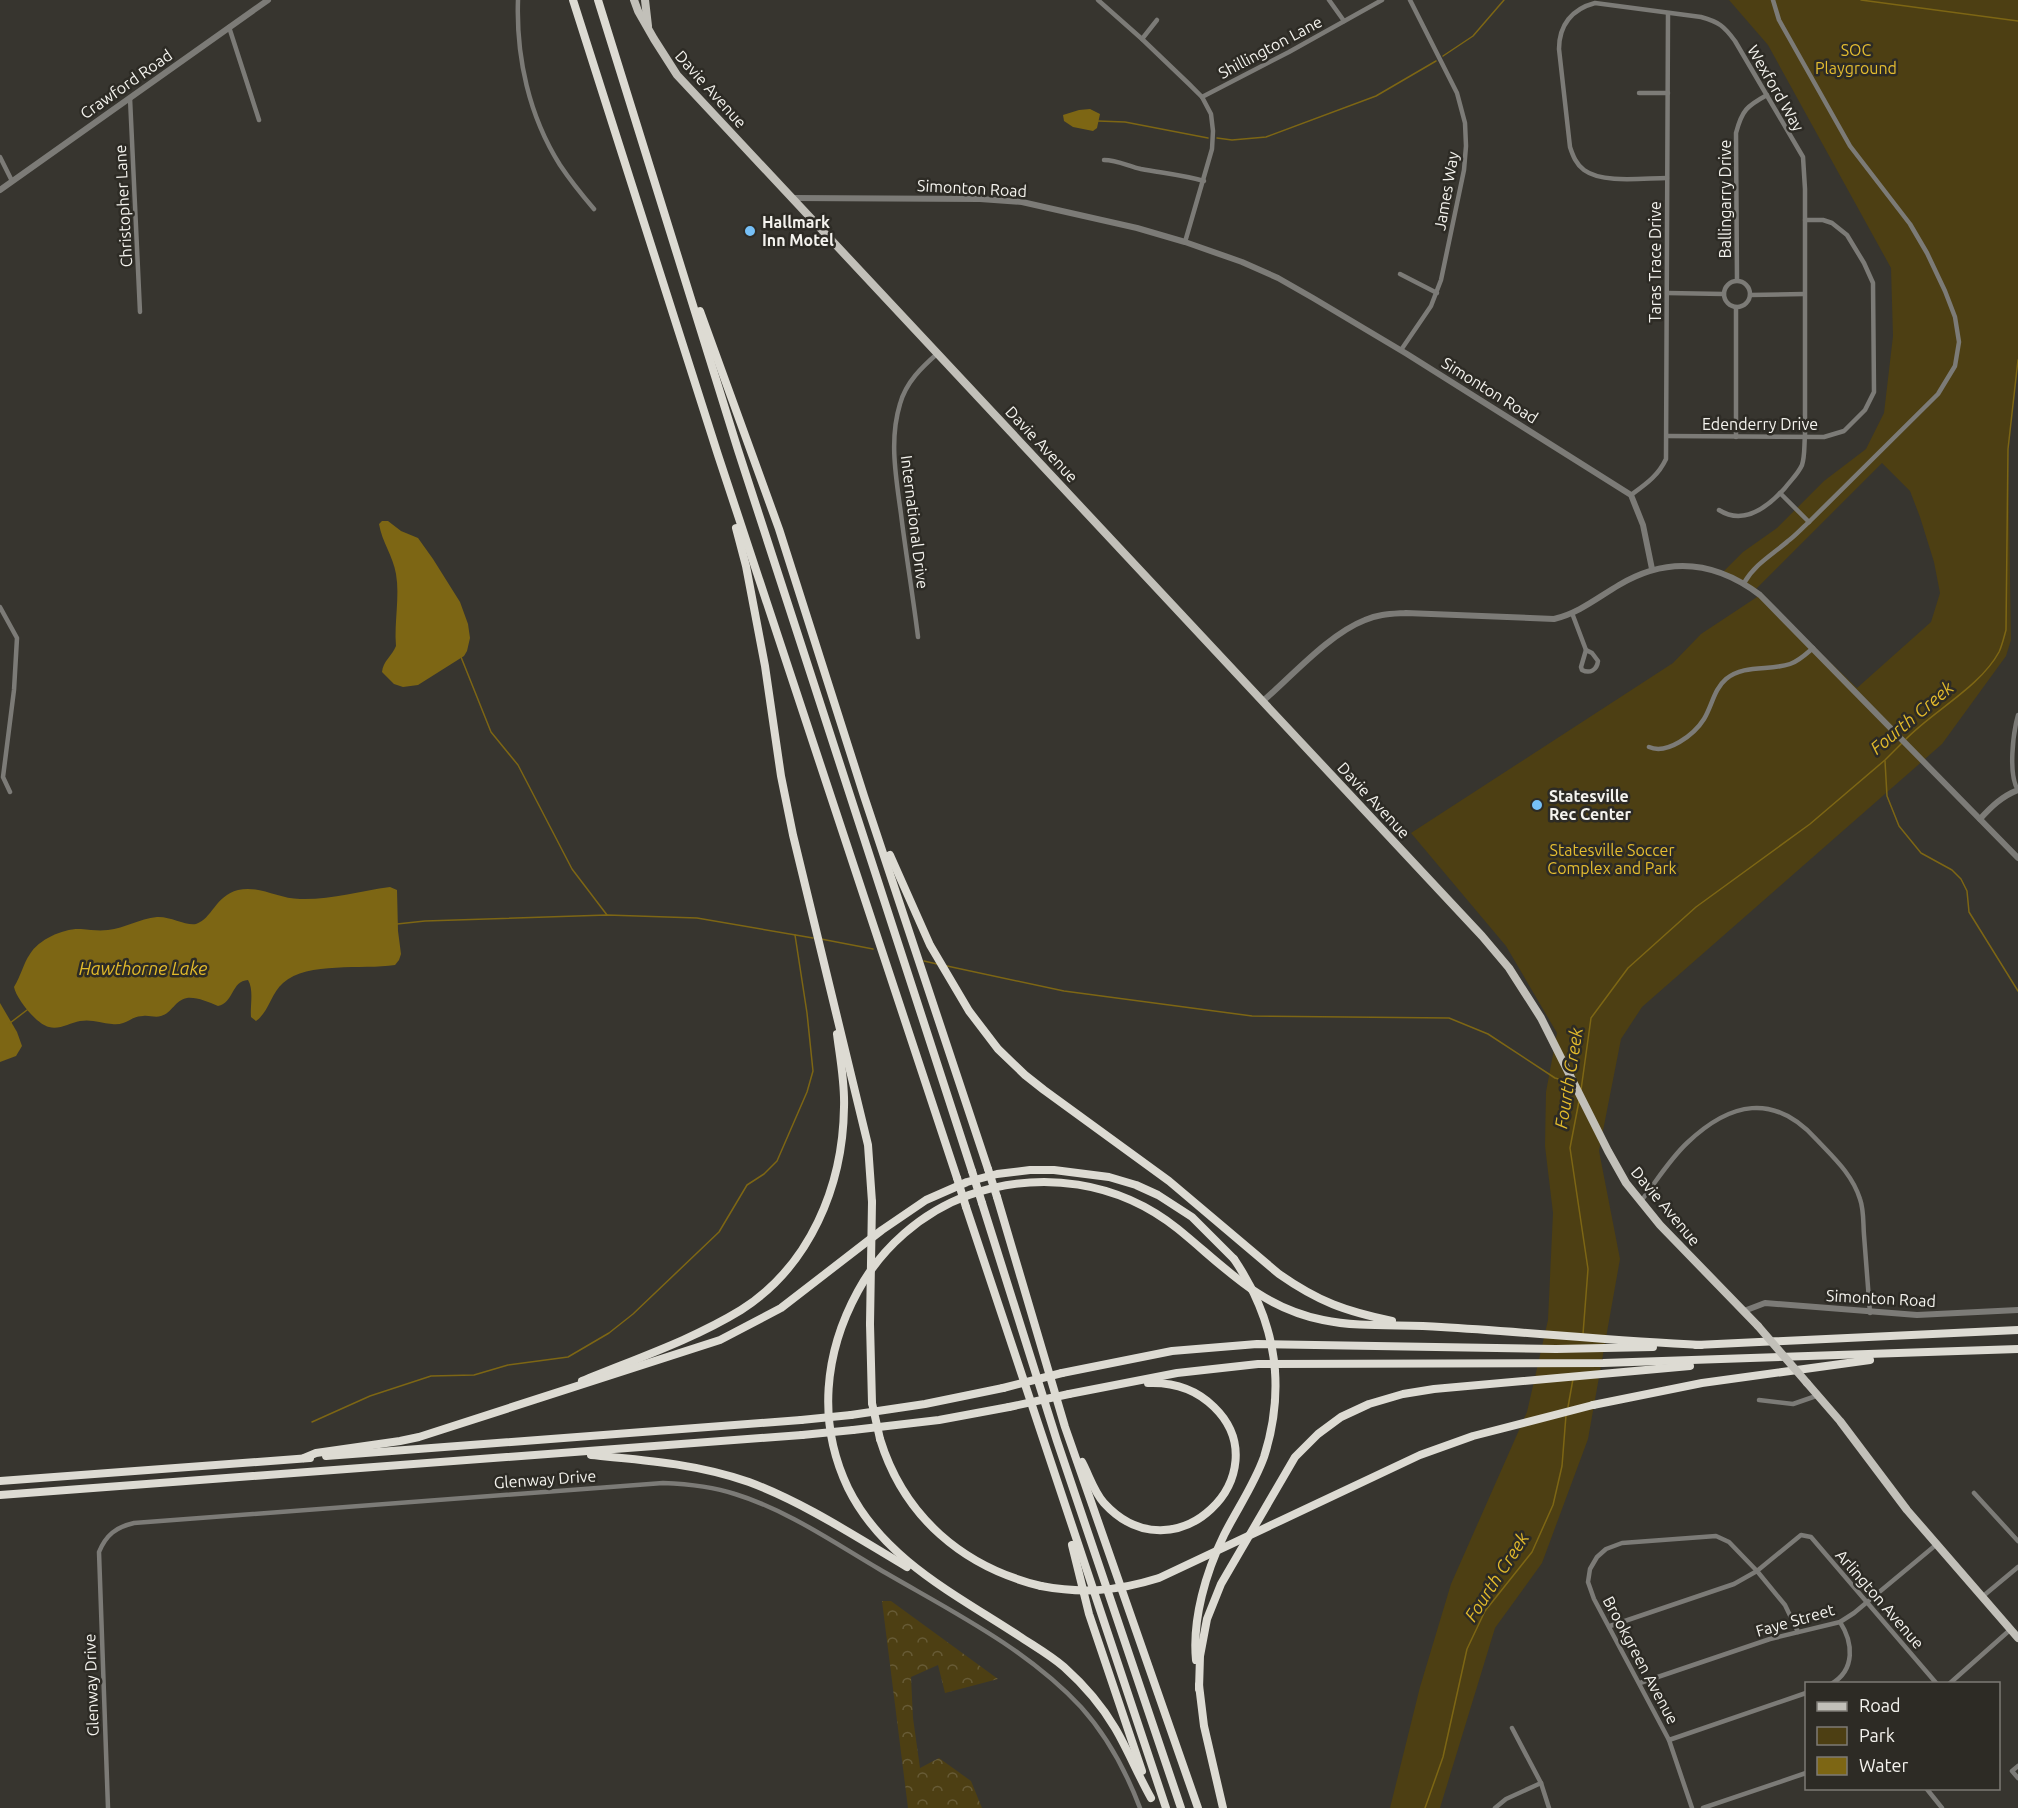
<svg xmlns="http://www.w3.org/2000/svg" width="2018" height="1808" font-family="Ubuntu,sans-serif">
<defs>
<pattern id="forest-crowns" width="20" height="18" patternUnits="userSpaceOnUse" patternTransform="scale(1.5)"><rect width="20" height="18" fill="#4d3f13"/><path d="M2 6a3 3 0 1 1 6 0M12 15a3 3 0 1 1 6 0" fill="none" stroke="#675b36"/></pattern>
</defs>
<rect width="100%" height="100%" fill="#37352f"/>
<!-- forest -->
<path fill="url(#forest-crowns)" d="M882 1601H891L998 1679 945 1693 938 1665 911 1677 913 1718 920 1768 939 1758 971 1781 982 1808H908Z"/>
<!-- park -->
<path fill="#4d3f13" d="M1729 0H2018V360L2008 449 2011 640 2006 656 1942 744 1642 1007 1621 1039 1599 1151 1620 1259 1588 1439 1542 1563 1495 1628 1440 1808H1390L1420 1687 1451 1584 1527 1412 1548 1320 1553 1213 1545 1146 1546 1092 1557 1033 1506 946 1411 833 1673 663 1701 634 1760 595 1857 688 1931 622 1940 593 1934 562 1920 517 1910 491 1882 463 1754 591 1723 572 1743 552 1777 528 1824 481 1866 449 1884 413 1893 336 1891 268 1768 45Z"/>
<!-- water -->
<g fill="#7d6614">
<path d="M1090 109 1100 114 1097 128 1093 131 1073 127 1064 121 1063 115 1079 110Z"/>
<path d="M382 521H388L401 531 418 538 433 559 460 602 468 624 470 638 467 651 464 656 418 685 403 687 394 684 382 672C383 661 392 656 396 646 394 622 400 597 396 574 393 556 382 542 379 524Z"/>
<path d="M390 887 397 890 398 931 401 954 399 960 395 965C362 970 308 961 283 983 271 993 269 1012 256 1021L251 1017C250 1005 254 990 248 980 231 981 234 1003 218 1006 208 1002 197 997 187 998 175 1000 172 1013 161 1016 155 1018 149 1015 143 1016 131 1016 126 1026 112 1024 101 1023 92 1019 80 1021 70 1023 59 1030 49 1027 36 1024 16 998 14 987 21 976 23 964 30 954 39 939 64 928 81 929 91 930 99 931 108 930 125 928 139 919 157 917 170 916 186 926 196 924 212 919 215 896 238 890 260 885 278 899 300 899 330 900 360 891 390 887Z"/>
<path d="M0 1003 17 1032 22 1046 16 1056 0 1062Z"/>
</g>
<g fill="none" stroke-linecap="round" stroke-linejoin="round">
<!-- stream -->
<g stroke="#7d6614" stroke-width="1.5">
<path d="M1861 0 2018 21"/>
<path d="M1443 56 1473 36 1504 0"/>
<path d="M1098 121 1125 122 1208 138"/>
<path d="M1217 138 1232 140 1266 137 1376 96 1436 61"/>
<path d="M461 657 491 732 518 765 572 869 607 915"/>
<path d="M1906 739C1933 711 1980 687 1999 652 2002 646 2004 637 2006 630L2008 449 2018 360"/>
<path d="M1885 761 1887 796 1899 826 1921 853 1952 870 1961 879 1967 891 1969 912 2018 991"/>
<path d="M397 924 425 921 607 915 697 918 813 938"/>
<path d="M821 939 873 949"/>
<path d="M924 961 937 964"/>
<path d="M947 966 1064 991 1252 1016 1449 1018 1488 1034 1555 1078 1569 1082"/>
<path d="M10 1023 27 1010"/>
<path d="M1581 1090 1591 1018 1628 968 1696 907 1810 824 1885 760 1902 743"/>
<path d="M1579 1101 1570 1148 1588 1269 1583 1334"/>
<path d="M1568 1407 1573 1379"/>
<path d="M312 1422 370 1396 431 1376 474 1375 508 1365 568 1357 609 1333 633 1314 719 1232 747 1185 764 1174 777 1161 807 1092 813 1071 807 1013 795 935"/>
<path d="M1425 1808 1443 1757 1467 1649 1485 1611 1532 1552 1553 1505 1562 1466 1566 1415"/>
</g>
<!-- minor -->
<g stroke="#7c7b77" stroke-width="4.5">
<path d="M518 0C516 57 529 116 560 165 570 180 582 195 594 209"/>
<path d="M1098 0 1142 39 1189 84 1202 97 1211 114 1213 131 1212 149 1185 242"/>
<path d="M1329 0 1344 21"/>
<path d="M229 27 259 120"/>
<path d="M1142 39 1157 20"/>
<path d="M1639 93H1668"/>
<path d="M1202 97 1289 52 1382 0"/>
<path d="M130 98 140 312"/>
<path d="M0 157 12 181"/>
<path d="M1104 160C1117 160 1128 166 1141 169 1162 173 1183 175 1204 181"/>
<path d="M1667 178C1644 178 1603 184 1584 170 1576 164 1573 156 1570 147L1559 49C1559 25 1572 9 1595 3L1701 17C1719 22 1724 26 1735 41L1803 157 1805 189V436C1804 445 1805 456 1802 465 1798 474 1791 480 1785 488 1768 507 1744 526 1719 510"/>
<path d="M1400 274 1437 293"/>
<path d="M1737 280 1736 133C1742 110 1747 106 1767 95"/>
<circle cx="1737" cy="294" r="13"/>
<path d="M1667 293 1724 294"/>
<path d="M1750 295 1804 294"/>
<path d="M1401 350 1431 306 1441 280 1464 170 1466 146 1465 123 1457 93 1410 0"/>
<path d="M1667 436 1824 437 1844 431 1865 410 1874 392 1873 283 1864 263 1847 235 1832 223 1823 220H1805"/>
<path d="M1736 437V307"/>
<path d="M1780 493 1809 522"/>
<path d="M1631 495C1646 484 1658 476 1666 459L1668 14"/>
<path d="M1744 583C1755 564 1772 555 1788 541 1796 535 1802 528 1809 522L1938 394 1955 366 1959 342 1955 317 1945 291 1927 253 1910 224 1850 146 1779 20 1773 0"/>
<path d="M0 607 17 638 14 690 3 777 10 792"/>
<path d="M1572 613 1586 650"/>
<path d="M918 637C913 596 906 555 901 514 896 477 889 440 900 404 906 382 922 367 938 353"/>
<path d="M1586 650 1592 653 1598 661C1597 670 1590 674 1582 670L1581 667Z"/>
<path d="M1649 747C1667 755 1694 735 1704 719 1712 706 1714 689 1726 679 1744 664 1770 671 1790 664 1799 661 1806 654 1813 648"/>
<path d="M2018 790C2008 775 2013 733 2018 715"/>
<path d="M1641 1201C1656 1182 1669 1160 1687 1143 1730 1102 1774 1092 1817 1140 1834 1158 1852 1174 1860 1199 1864 1210 1863 1223 1864 1235 1866 1261 1868 1287 1870 1313"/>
<path d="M1759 1400 1793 1404 1819 1395"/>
<path d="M1974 1493 2018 1541"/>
<path d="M1982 1597 2018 1567"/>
<path d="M1610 1626 1734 1584 1757 1571 1801 1535 1811 1537 1937 1684"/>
<path d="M1640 1683 1770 1639 1840 1622 1854 1613 1937 1544"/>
<path d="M1831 1684C1856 1670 1853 1642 1840 1622"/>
<path d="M1949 1684 2011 1629"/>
<path d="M1512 1728 1541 1783 1549 1808"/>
<path d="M1669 1740 1806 1693"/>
<path d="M2018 1766 2012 1771 2018 1778"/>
<path d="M1926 1788 1942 1808"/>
<path d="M108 1808 99 1552C106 1535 116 1527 134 1523L663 1483C688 1484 711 1486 735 1494 787 1510 833 1542 879 1569 949 1610 1025 1647 1081 1707 1107 1736 1126 1771 1140 1808"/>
<path d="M1495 1808 1506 1799 1541 1783"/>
<path d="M1692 1808 1669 1740 1594 1599 1588 1582 1590 1569 1597 1557 1606 1549 1622 1543 1716 1536 1729 1542 1757 1571 1785 1605 1798 1632"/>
<path d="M1703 1808 1806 1773"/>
</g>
<!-- tertiary -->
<g stroke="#7c7b77" stroke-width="6">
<path d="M0 190 268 0"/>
<path d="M793 198 980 199 1022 202 1137 228 1185 242 1242 262 1278 278 1313 298 1407 354 1631 495 1643 525 1652 569"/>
<path d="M1263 701C1292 676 1329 634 1365 620 1378 614 1391 614 1406 613L1554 619C1579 613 1597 598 1619 585 1668 556 1715 561 1760 595L2018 858"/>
<path d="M1980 819C1991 807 2002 796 2018 790"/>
<path d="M1744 1311 1765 1303 1917 1315 2018 1310"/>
</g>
<!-- primary -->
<g stroke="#c2c0b9" stroke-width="8">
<path d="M634 0 638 11 654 39 677 75 1482 936 1509 968 1541 1018 1608 1151 1626 1183 1660 1225 1758 1326"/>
<path d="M645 0 648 26"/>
<path d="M1807 1383 1840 1421 1907 1510 2018 1638"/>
</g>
<!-- motorway -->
<g stroke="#dddbd3" stroke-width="8">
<path d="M573 0 718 455 957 1178"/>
<path d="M598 0 738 450 972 1171"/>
<path d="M700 311 779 529 864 796 988 1169"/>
<path d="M736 528 746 566 765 666 781 776 793 835 868 1145 872 1202"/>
<path d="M890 855 930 945 969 1011 998 1049 1025 1075 1044 1090 1169 1181 1279 1274C1319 1302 1345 1311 1392 1321"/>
<path d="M997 1197 1065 1427 1198 1808"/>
<path d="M982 1203 1057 1441 1181 1808"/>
<path d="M966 1207 1166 1808"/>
<path d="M870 1324 872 1403"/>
<path d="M1696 1345 2018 1330"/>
<path d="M1062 1373 1172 1351 1257 1344 1556 1349 1653 1347"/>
<path d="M582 1381C635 1359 692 1340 741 1310 810 1266 843 1186 844 1107 845 1083 840 1058 837 1034"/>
<path d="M1069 1394 1177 1373 1258 1364 1603 1363 2018 1349"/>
<path d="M1593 1405 1702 1383 1870 1360"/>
<path d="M851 1415 925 1404 1003 1388"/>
<path d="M853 1430 939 1420 1009 1407"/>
<path d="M880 1439C904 1517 963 1567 1041 1586"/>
<path d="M591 1455C645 1460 698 1464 749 1482 805 1503 856 1537 907 1567"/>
<path d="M326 1456 801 1420"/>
<path d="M304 1458 316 1453 400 1441 419 1437 720 1340 781 1308 882 1230 926 1200 967 1182 997 1174 1030 1170H1054L1109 1177 1136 1185 1158 1195 1192 1217 1234 1259"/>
<path d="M1082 1462C1089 1475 1094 1492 1104 1503 1175 1581 1282 1473 1214 1407 1196 1389 1174 1382 1148 1383"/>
<path d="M0 1481 310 1458"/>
<path d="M0 1495 802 1435"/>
<path d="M1072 1545 1089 1614 1142 1771"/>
<path d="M1196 1660C1192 1619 1206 1572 1224 1535 1237 1509 1254 1485 1264 1457 1273 1429 1277 1400 1275 1371"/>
<path d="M1199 1685 1204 1726 1223 1808"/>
<path d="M1199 1689 1200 1656 1207 1619 1221 1584 1295 1457 1318 1434 1341 1417 1369 1404 1403 1394 1434 1389 1690 1366"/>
<path d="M1151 1798C1138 1775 1128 1750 1115 1728 1102 1706 1083 1684 1064 1667 1050 1655 1034 1646 1019 1636 955 1594 883 1559 848 1488 817 1423 824 1353 858 1291 881 1248 922 1212 969 1195 1041 1170 1118 1181 1178 1229 1226 1268 1259 1307 1323 1320 1361 1328 1402 1324 1441 1327 1528 1332 1614 1341 1701 1345"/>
</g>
<!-- primary-bridge -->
<path stroke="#c2c0b9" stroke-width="8" d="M1758 1326 1807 1383"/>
<!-- motorway-bridge -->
<g stroke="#dddbd3" stroke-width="8">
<path d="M988 1169 997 1197"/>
<path d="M972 1171 982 1203"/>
<path d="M957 1178 966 1207"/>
<path d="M1234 1259C1257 1293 1272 1330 1275 1371"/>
<path d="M870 1324 872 1202"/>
<path d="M1003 1388 1062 1373"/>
<path d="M872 1403 880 1439"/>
<path d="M1009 1407 1069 1394"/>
<path d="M801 1420 851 1415"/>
<path d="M802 1435 853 1430"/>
<path d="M1041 1586C1084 1594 1117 1591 1159 1578L1420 1455 1473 1436 1593 1405"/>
</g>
</g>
<!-- markers -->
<g fill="#76c0f7" stroke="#2d2b25" stroke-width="2">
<circle cx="750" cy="231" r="6"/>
<circle cx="1537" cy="805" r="6"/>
</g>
<g text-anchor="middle" stroke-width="5" stroke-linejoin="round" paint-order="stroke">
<!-- street labels -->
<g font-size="16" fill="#f4f3ee" stroke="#2d2b25">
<text transform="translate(1270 47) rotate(-28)" y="6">Shillington Lane</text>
<text transform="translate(126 84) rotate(-35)" y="6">Crawford Road</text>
<text transform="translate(1776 88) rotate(60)" y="6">Wexford Way</text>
<text transform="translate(711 89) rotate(48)" y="6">Davie Avenue</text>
<text transform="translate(972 188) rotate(3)" y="6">Simonton Road</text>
<text transform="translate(1446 191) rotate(-80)" y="6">James Way</text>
<text transform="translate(1725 199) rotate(-90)" y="6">Ballingarry Drive</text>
<text transform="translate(123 206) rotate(-93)" y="6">Christopher Lane</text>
<text transform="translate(1655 262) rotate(-90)" y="6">Taras Trace Drive</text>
<text transform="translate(1490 390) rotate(32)" y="6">Simonton Road</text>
<text x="1760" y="430">Edenderry Drive</text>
<text transform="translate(1042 444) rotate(47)" y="6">Davie Avenue</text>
<text transform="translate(915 522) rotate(83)" y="6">International Drive</text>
<text transform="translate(1374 800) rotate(47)" y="6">Davie Avenue</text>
<text transform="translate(1666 1206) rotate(50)" y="6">Davie Avenue</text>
<text transform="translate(1881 1298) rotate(3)" y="6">Simonton Road</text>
<text transform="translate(545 1479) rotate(-4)" y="6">Glenway Drive</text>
<text transform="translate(1880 1599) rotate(49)" y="6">Arlington Avenue</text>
<text transform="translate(1795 1620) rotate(-16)" y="6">Faye Street</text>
<text transform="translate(1641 1660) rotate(62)" y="6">Brookgreen Avenue</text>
<text transform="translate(91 1685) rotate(-92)" y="6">Glenway Drive</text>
</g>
<!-- park labels -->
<g font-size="16" fill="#e5bd30" stroke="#2d2b25">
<text x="1856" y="56">SOC<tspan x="1856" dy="18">Playground</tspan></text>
<text x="1612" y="856">Statesville Soccer<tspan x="1612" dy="18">Complex and Park</tspan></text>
</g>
<!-- poi labels -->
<g font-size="16" font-weight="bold" fill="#f4f3ee" stroke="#2d2b25" text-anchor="start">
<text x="762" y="228">Hallmark<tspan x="762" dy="18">Inn Motel</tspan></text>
<text x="1549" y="802">Statesville<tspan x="1549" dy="18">Rec Center</tspan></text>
</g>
<!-- water labels -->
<g font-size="18" font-style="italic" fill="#e2ba2b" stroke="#2d2b25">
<text transform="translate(1912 718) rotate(-40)" y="6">Fourth Creek</text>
<text x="143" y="975">Hawthorne Lake</text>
<text transform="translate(1569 1078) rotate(-81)" y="6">Fourth Creek</text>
<text transform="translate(1497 1577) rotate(-57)" y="6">Fourth Creek</text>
</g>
</g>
<!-- legend -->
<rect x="1805" y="1682" width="195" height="108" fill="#2d2b25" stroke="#7d7b75" stroke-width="1.5"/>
<rect x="1817" y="1702" width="30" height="9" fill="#c2c0b9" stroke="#7d7b75" stroke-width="1.5"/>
<text x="1859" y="1712" font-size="18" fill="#f4f3ee">Road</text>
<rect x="1817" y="1727" width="30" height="18" fill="#4d3f13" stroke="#7d7b75" stroke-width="1.5"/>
<text x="1859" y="1742" font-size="18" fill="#f4f3ee">Park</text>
<rect x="1817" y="1757" width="30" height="18" fill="#7d6614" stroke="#7d7b75" stroke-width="1.5"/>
<text x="1859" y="1772" font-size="18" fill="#f4f3ee">Water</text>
</svg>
